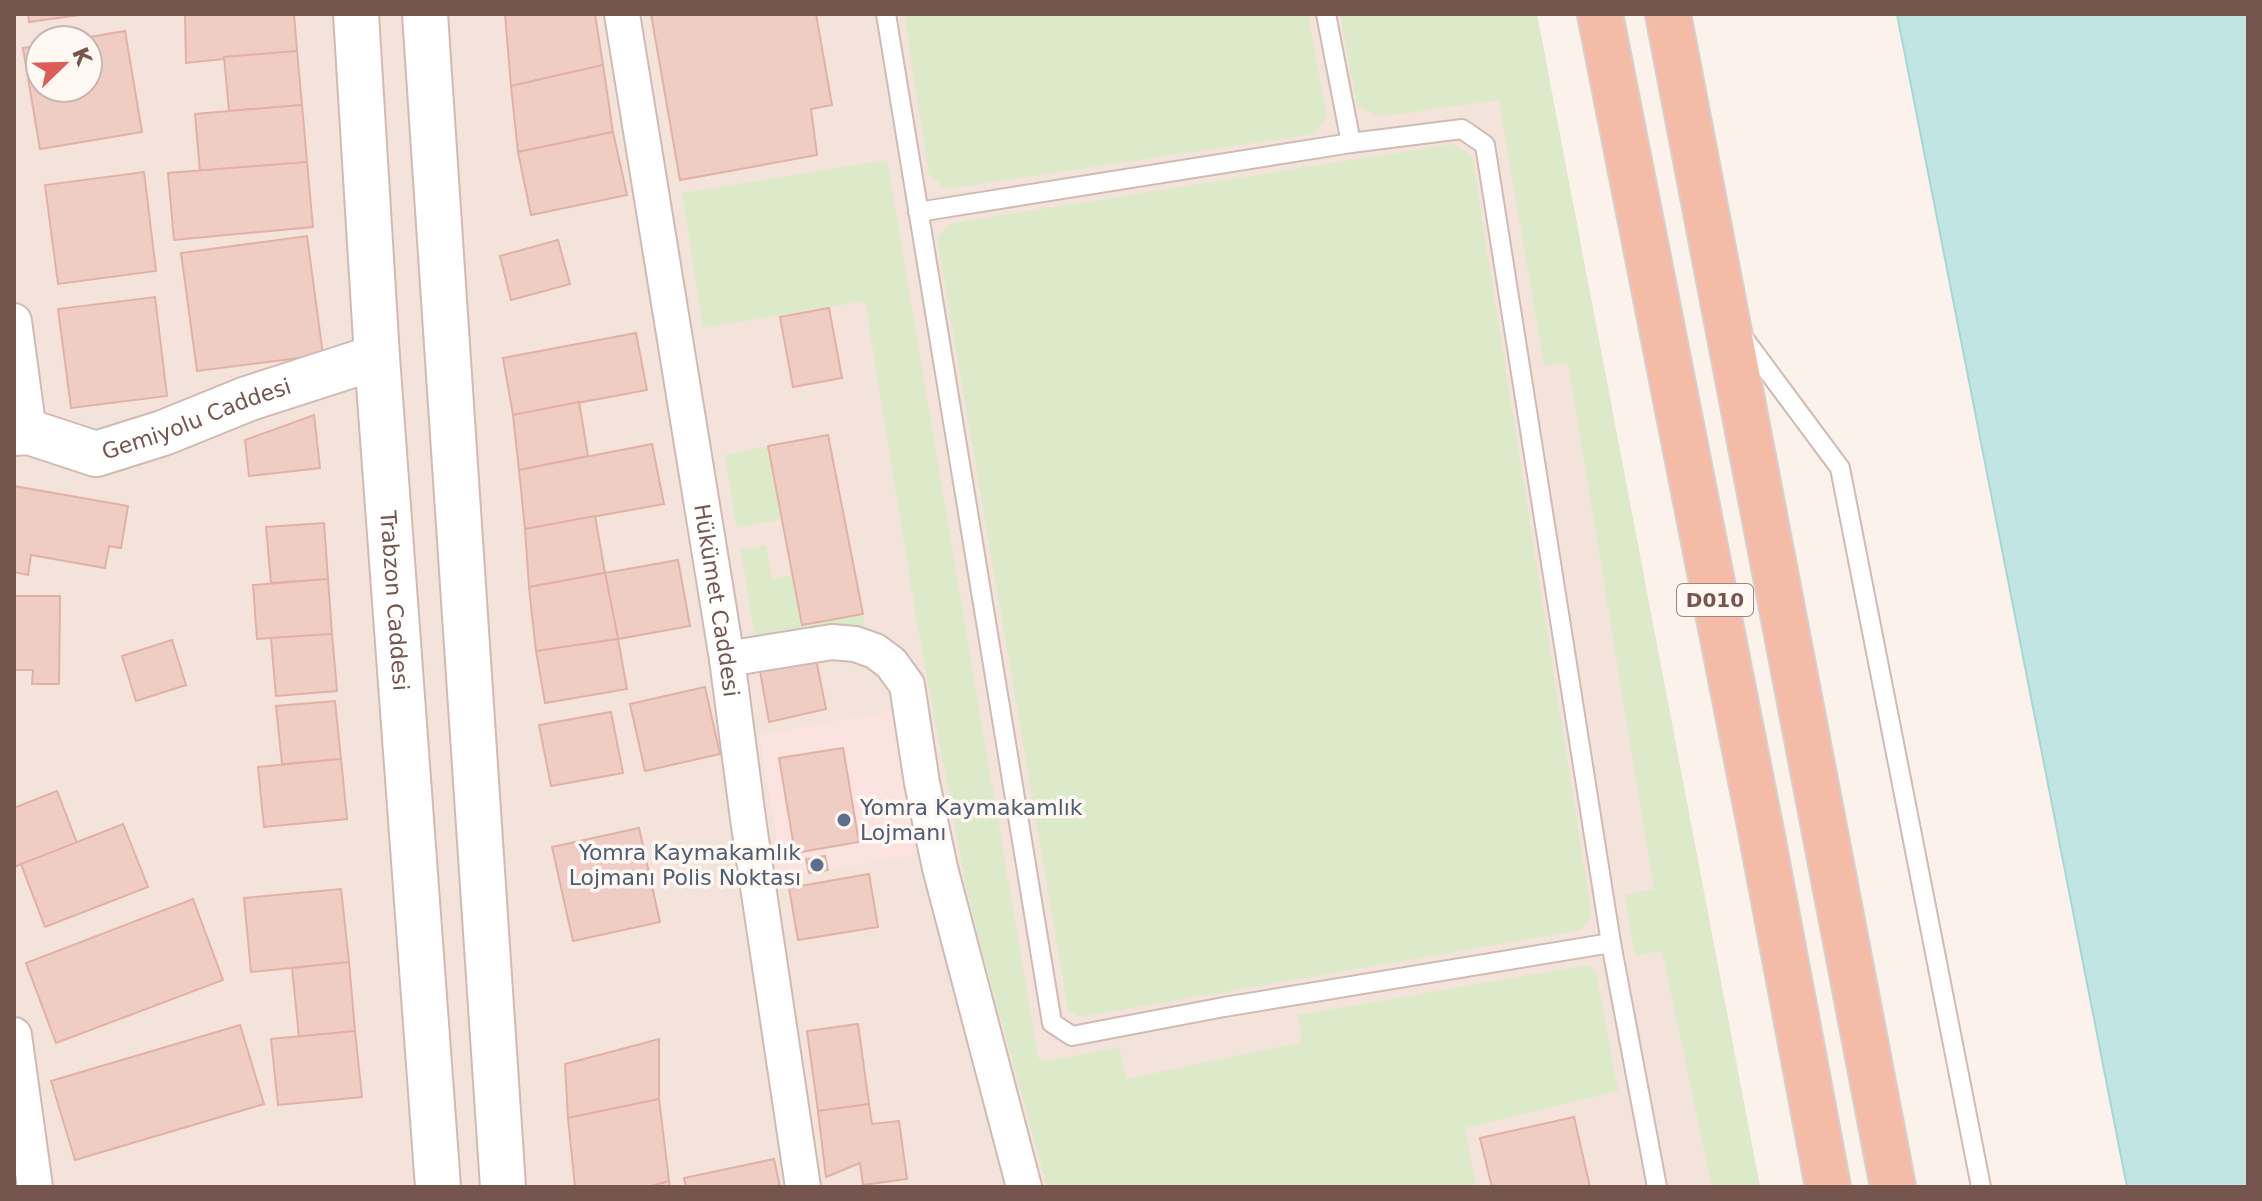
<svg xmlns="http://www.w3.org/2000/svg" width="2262" height="1201" font-family="'DejaVu Sans',sans-serif">
<rect width="100%" height="100%" fill="#fcf2ec"/>
<!-- residential -->
<path fill="#f3e3da" fill-rule="evenodd" d="M14 14H1537L1760 1187H14ZM40 40H88V88H40Z"/>
<!-- commercial -->
<path fill="#fbe3e0" d="M894 711 920 854 783 878 759 734Z"/>
<!-- green -->
<g fill="#ddeaca">
<path d="M904 14H1308L1327 117 1314 134 946 189 929 175Z"/>
<path d="M1340 14H1537L1760 1187H1712L1662 951 1635 955 1625 895 1654 889 1568 363 1544 366 1499 100 1379 117 1357 106Z"/>
<path d="M1453 144 1472 155 1592 916 1581 930 1080 1017 1068 1009 937 237 952 223Z"/>
<path d="M887 160 1038 1058 1047 1061 1119 1047 1126 1079 1302 1042 1298 1015 1588 965 1596 971 1618 1091 1465 1128 1476 1187H1047L969 902 916 617 865 301 703 328 682 193Z"/>
<path d="M768 446 782 519 737 528 725 455Z"/>
<path d="M766 545 772 579 793 575 803 625 863 614 864 625 756 642 741 550Z"/>
</g>
<!-- water -->
<path fill="#c0e5e3" stroke="#a7d6d5" stroke-width="2" d="M1897 14H2248V1187H2127Z"/>
<!-- building -->
<g fill="#f0cdc4" stroke="#e2b1a6" stroke-width="2">
<path d="M28 14H87L29 22Z"/>
<path d="M185 14H294L297 51 186 63Z"/>
<path d="M505 14H595L603 65 511 86Z"/>
<path d="M651 14H816L832 105 811 109 817 155 680 180Z"/>
<path d="M125 31 142 132 40 149 23 48 40 45V88H88V40H72Z"/>
<path d="M297 51 302 105 229 111 224 57Z"/>
<path d="M603 65 613 132 518 152 511 86Z"/>
<path d="M302 105 307 162 200 171 195 114Z"/>
<path d="M613 132 627 195 531 215 518 152Z"/>
<path d="M307 162 313 227 174 240 168 173Z"/>
<path d="M144 172 156 271 58 284 45 185Z"/>
<path d="M307 236 323 355 197 371 181 253Z"/>
<path d="M558 240 570 284 511 300 500 256Z"/>
<path d="M155 297 167 396 71 408 58 309Z"/>
<path d="M829 308 842 378 793 387 780 317Z"/>
<path d="M636 333 647 390 513 415 503 358Z"/>
<path d="M579 402 588 456 519 470 513 415Z"/>
<path d="M314 415 320 468 249 476 245 440Z"/>
<path d="M828 435 863 614 802 625 768 446Z"/>
<path d="M652 444 664 504 525 529 519 470Z"/>
<path d="M14 486 128 506 121 548 109 546 105 568 31 555 28 575 14 572Z"/>
<path d="M595 516 605 573 529 587 525 529Z"/>
<path d="M324 523 328 579 271 583 266 527Z"/>
<path d="M678 560 690 626 618 639 605 573Z"/>
<path d="M605 573 618 639 536 651 529 587Z"/>
<path d="M328 579 332 634 257 639 253 585Z"/>
<path d="M14 596H60L59 684H32L33 670H14Z"/>
<path d="M332 634 337 691 276 696 271 638Z"/>
<path d="M618 639 627 689 545 703 536 651Z"/>
<path d="M172 640 186 685 136 701 122 656Z"/>
<path d="M816 659 826 709 769 722 760 671Z"/>
<path d="M705 687 720 754 645 771 630 704Z"/>
<path d="M335 701 341 759 282 764 276 706Z"/>
<path d="M611 712 623 773 551 786 539 725Z"/>
<path d="M843 748 859 842 795 853 779 758Z"/>
<path d="M341 759 347 819 264 827 258 767Z"/>
<path d="M57 791 77 843 14 867V808Z"/>
<path d="M123 824 148 887 45 927 21 864Z"/>
<path d="M639 828 660 922 573 941 552 847Z"/>
<path d="M825 856 828 870 809 873 806 859Z"/>
<path d="M869 874 878 927 798 940 789 888Z"/>
<path d="M341 889 349 962 251 972 244 898Z"/>
<path d="M193 899 223 980 56 1043 26 963Z"/>
<path d="M349 962 355 1031 299 1037 292 968Z"/>
<path d="M858 1024 869 1104 818 1111 807 1031Z"/>
<path d="M240 1025 264 1104 75 1160 51 1081Z"/>
<path d="M355 1031 362 1097 278 1105 271 1039Z"/>
<path d="M659 1039V1099L568 1118 565 1064Z"/>
<path d="M659 1099 669 1181 649 1187H575L568 1118Z"/>
<path d="M869 1104 872 1124 899 1121 907 1179 863 1185 860 1163 826 1177 818 1111Z"/>
<path d="M1574 1117 1590 1187H1492L1480 1138Z"/>
<path d="M774 1159 780 1187H686L684 1178Z"/>
<path d="M669 1181 670 1187H649Z"/>
</g>
<g fill="none" stroke-linecap="round" stroke-linejoin="round">
<!-- service casing -->
<g stroke="#d0bbb3" stroke-width="22">
<g id="service">
<path d="M886 14 1052 1023 1072 1036 1224 1007 1611 943 1485 145 1462 129 1351 143 918 212"/>
<path d="M1326 14 1351 143"/>
<path d="M1742 336 1840 468 1981 1187"/>
<path d="M1611 943 1657 1187"/>
</g>
</g>
<!-- minor casing -->
<g stroke="#d0bbb3" stroke-width="38">
<g id="minor">
<path id="s1" d="M622 14 727 659 749 826 803 1187"/>
<path d="M14 321 29 432"/>
<path d="M727 659 832 642 855 644 875 651 891 663 907 685 922 783 940 868 1024 1187"/>
<path d="M14 1035 35 1187"/>
</g>
</g>
<!-- tertiary casing -->
<g stroke="#d0bbb3" stroke-width="48">
<g id="tertiary">
<path id="s2" d="M14 433 29 432 96 454 163 433 247 399 377 357"/>
</g>
</g>
<!-- secondary casing -->
<g stroke="#d3bab1" stroke-width="48">
<g id="secondary">
<path id="s3" d="M356 14 377 357 438 1187"/>
<path d="M425 14 503 1187"/>
</g>
</g>
<!-- trunk casing -->
<g stroke="#d9cfce" stroke-width="48">
<g id="trunk">
<path d="M1600 14 1761 831 1828 1187"/>
<path d="M1668 14 1893 1187"/>
</g>
</g>
<!-- service -->
<use href="#service" stroke="#fff" stroke-width="18"/>
<!-- minor -->
<use href="#minor" stroke="#fff" stroke-width="34"/>
<!-- tertiary -->
<use href="#tertiary" stroke="#fff" stroke-width="44"/>
<!-- secondary -->
<use href="#secondary" stroke="#fff" stroke-width="44"/>
<!-- trunk -->
<use href="#trunk" stroke="#f4bba7" stroke-width="44"/>
</g>
<!-- markers -->
<g fill="#5c6f8a" stroke="#fef7f2" stroke-width="3">
<circle cx="844" cy="820" r="8"/>
<circle cx="817" cy="865" r="8"/>
</g>
<g text-anchor="middle" stroke-width="7" stroke-linejoin="round" paint-order="stroke">
<!-- shield labels -->
<rect fill="#fef7f2" stroke="#9f8680" stroke-width="2" x="1677" y="584" width="76" height="32" rx="6"/>
<g font-size="20" font-weight="bold" fill="#76554f">
<text x="1715" y="607">D010</text>
</g>
<!-- street labels -->
<g font-size="22" fill="#76554f" stroke="#fef7f2">
<text dy="8" stroke="none"><textPath href="#s2" startOffset="192">Gemiyolu Caddesi</textPath></text>
<text dy="8" stroke="none"><textPath href="#s1" startOffset="594">Hükümet Caddesi</textPath></text>
<text dy="8" stroke="none"><textPath href="#s3" startOffset="588">Trabzon Caddesi</textPath></text>
</g>
<!-- service labels -->
<g font-size="22" fill="#4e5e75" stroke="#fef7f2" text-anchor="start">
<text x="860" y="815">Yomra Kaymakamlık<tspan x="860" dy="25">Lojmanı</tspan></text>
<text x="801" y="860" text-anchor="end">Yomra Kaymakamlık<tspan x="801" dy="25">Lojmanı Polis Noktası</tspan></text>
</g>
</g>
<!-- border -->
<rect width="2262" height="1201" fill="none" stroke="#76554f" stroke-width="32"/>
<!-- north arrow -->
<g transform="translate(64 64) rotate(67)"><circle r="38" fill="#fef7f2" stroke="#c8b6b1" stroke-width="2"/>
<path d="M0-6L14 30L0 20L-14 30Z" fill="#de5c58"/>
<text y="-12" font-size="22" font-weight="bold" text-anchor="middle" fill="#76554f">K</text>
</g>
</svg>
